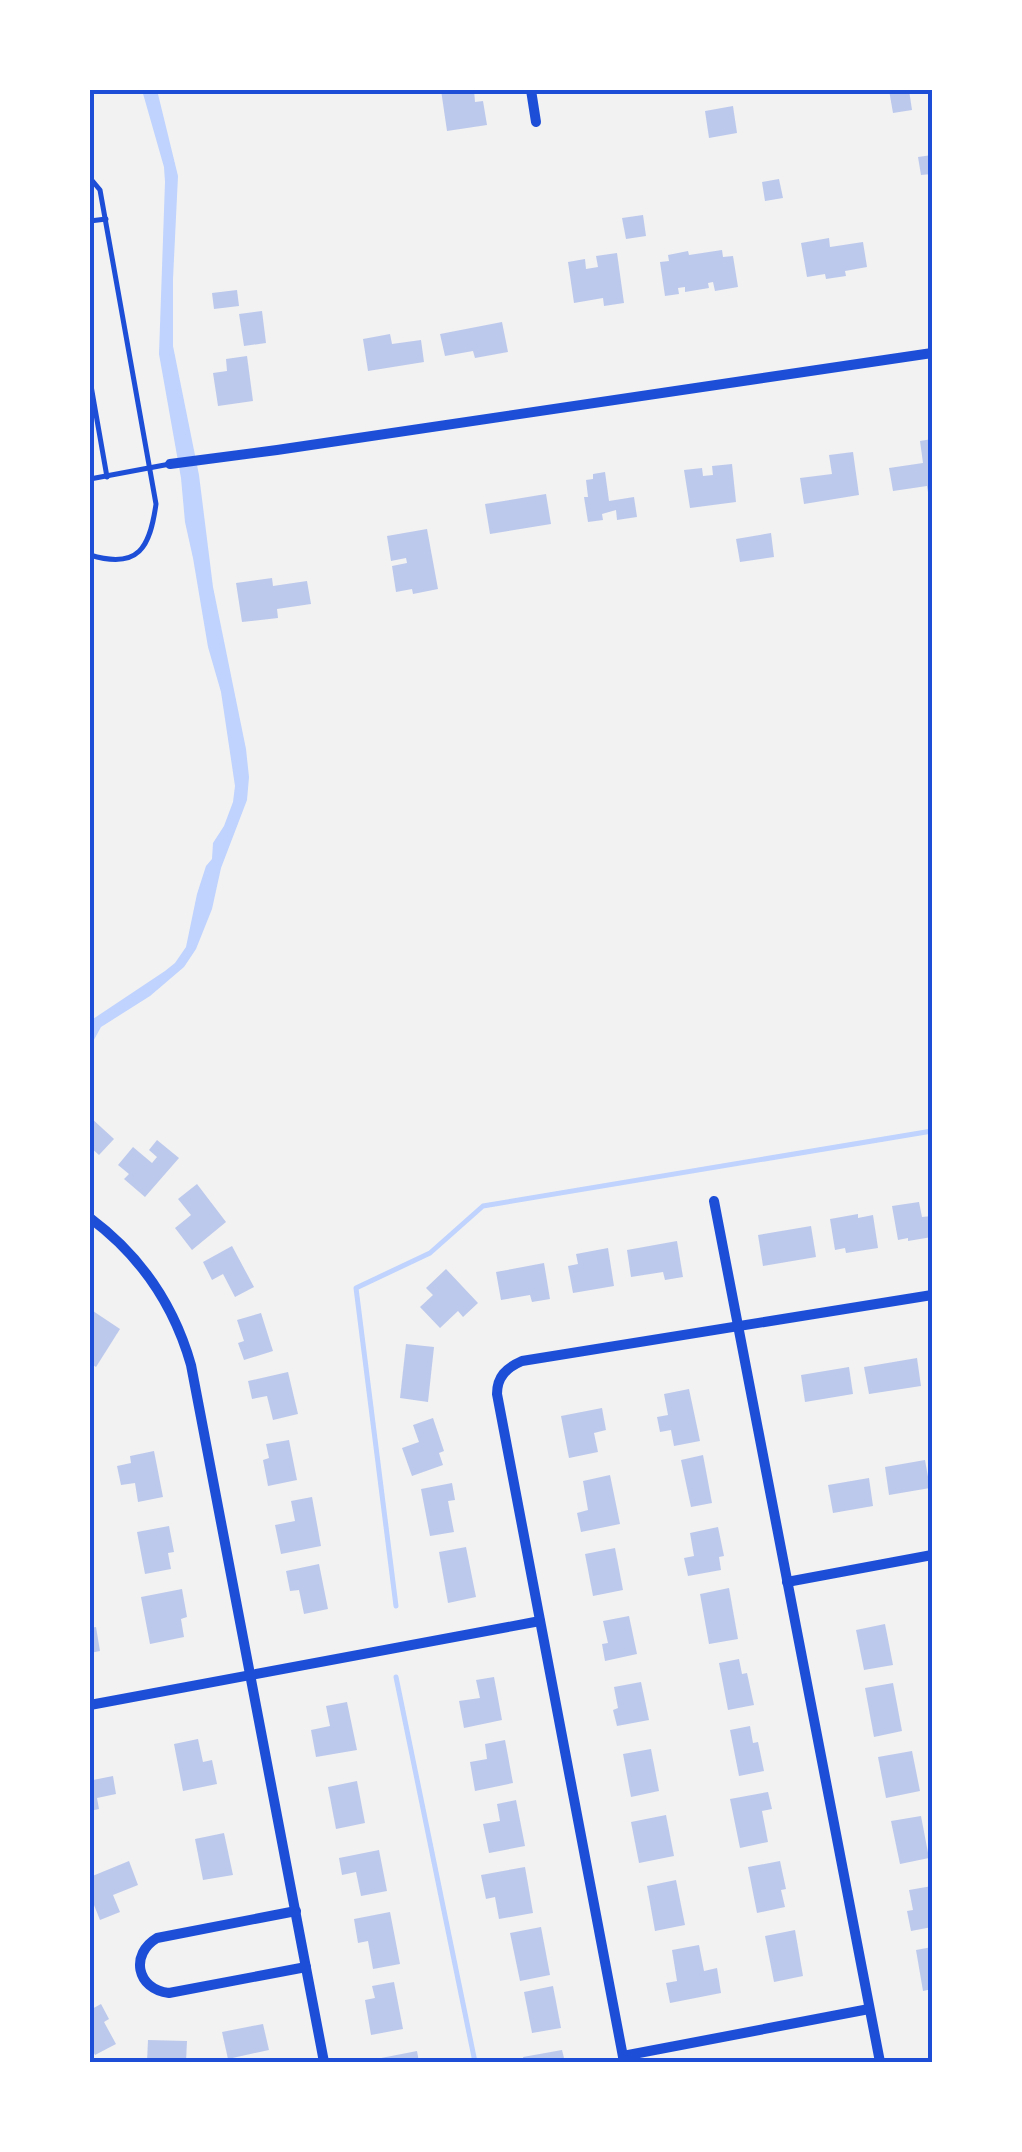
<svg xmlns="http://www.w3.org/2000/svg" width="1022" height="2152" font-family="'PT Sans',sans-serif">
<rect width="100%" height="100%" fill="#f2f2f2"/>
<!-- water -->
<path fill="#bfd3fe" d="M142 90H157L178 176 173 279V346L199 475 213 587 246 749 249 777 247 800 221 868 212 909 196 949 184 967 150 996 101 1027 90 1047V1022L93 1019 165 971 175 963 186 947 197 894 206 866 212 859 213 843 224 826 233 802 235 786 221 692 208 647 193 558 185 522 181 478 159 354 165 182 164 167Z"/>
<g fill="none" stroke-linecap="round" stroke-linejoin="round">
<!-- stream -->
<g stroke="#bfd3fe" stroke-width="5">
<path d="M396 1606 356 1288 430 1253 483 1206 932 1131"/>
<path d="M396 1677 475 2062"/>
</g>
</g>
<!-- building -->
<g fill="#bdc9ec">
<path d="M441 90H474L475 102 483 101 487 125 447 131Z"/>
<path d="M889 90H909L912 110 893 113Z"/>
<path d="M733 106 737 133 709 138 705 111Z"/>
<path d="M932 155V174L921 175 918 157Z"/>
<path d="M779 179 783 198 765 201 762 182Z"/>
<path d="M643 215 646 236 626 239 622 218Z"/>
<path d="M829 238 830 247 863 242 867 267 845 271 846 276 826 279 825 274 807 277 801 243Z"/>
<path d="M722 250 723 257 733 256 738 287 715 291 713 282 708 283 709 288 685 292V287L678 288 679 294 665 296 660 262 669 261 668 255 688 251 689 255Z"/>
<path d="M617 253 624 303 604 306 603 298 574 303 568 262 585 259 586 269 598 267 596 256Z"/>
<path d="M237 290 239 306 214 309 212 293Z"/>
<path d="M262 311 266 343 244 346 239 314Z"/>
<path d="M502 322 508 352 475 358 473 351 445 356 440 334Z"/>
<path d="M390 334 392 344 421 340 424 362 368 371 363 339Z"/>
<path d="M247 356 253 401 218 406 213 373 227 371 226 359Z"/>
<path d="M932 439V504L930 505 927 486 893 491 889 468 923 463 920 441Z"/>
<path d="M853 452 859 495 804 504 800 478 832 474 829 455Z"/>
<path d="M732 464 736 502 690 508 684 470 702 468 703 476 713 475 712 466Z"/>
<path d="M605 472 609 501 634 497 637 517 617 520 616 510 602 514 603 520 588 522 584 497H588L586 480 593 479V474Z"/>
<path d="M546 494 551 524 490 534 485 504Z"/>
<path d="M427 529 438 589 413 594 412 589 396 592 392 566 407 563 406 558 391 561 387 536Z"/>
<path d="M771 533 774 557 740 562 736 539Z"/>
<path d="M272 578 273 586 307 581 311 604 277 609 278 618 242 622 236 583Z"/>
<path d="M90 1117 114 1139 99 1155 90 1147Z"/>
<path d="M157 1140 179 1158 145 1197 124 1179 129 1174 118 1165 133 1147 152 1163 157 1157 149 1150Z"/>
<path d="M197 1184 226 1222 192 1250 175 1228 191 1215 178 1199Z"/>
<path d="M919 1202 922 1217 932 1216V1237L908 1241V1238L898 1240 892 1206Z"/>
<path d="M858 1214V1218L873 1215 878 1248 846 1253 845 1248 835 1250 830 1219Z"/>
<path d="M811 1226 816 1257 763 1266 758 1235Z"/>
<path d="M677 1241 683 1277 665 1280 663 1272 631 1277 627 1250Z"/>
<path d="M232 1246 254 1287 235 1297 223 1274 212 1280 203 1262Z"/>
<path d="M608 1248 614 1286 573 1293 568 1266 578 1264 576 1254Z"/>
<path d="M544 1263 550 1299 532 1302 530 1295 501 1300 496 1272Z"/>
<path d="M446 1269 478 1303 463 1317 458 1311 440 1328 420 1307 433 1295 426 1288Z"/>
<path d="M90 1309 120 1329 96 1367 90 1363Z"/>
<path d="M261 1313 273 1351 244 1360 238 1343 244 1341 237 1320Z"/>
<path d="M406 1344 434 1347 428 1402 400 1398Z"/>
<path d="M917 1358 921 1386 869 1394 864 1367Z"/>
<path d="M849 1367 853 1394 805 1402 801 1375Z"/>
<path d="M288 1372 298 1414 273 1420 267 1396 252 1399 248 1381Z"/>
<path d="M689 1389 700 1441 674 1446 671 1430 660 1432 657 1417 668 1415 664 1394Z"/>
<path d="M602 1408 606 1430 594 1433 598 1452 569 1458 561 1416Z"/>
<path d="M433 1418 444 1451 439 1453 443 1465 412 1476 402 1448 419 1442 413 1425Z"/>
<path d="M289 1440 297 1480 268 1486 263 1460 269 1458 266 1444Z"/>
<path d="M154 1451 163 1497 138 1502 135 1483 121 1485 117 1466 131 1463 130 1456Z"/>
<path d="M703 1455 712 1503 691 1507 681 1460Z"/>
<path d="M925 1460 930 1488 889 1495 885 1467Z"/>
<path d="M610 1475 620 1524 581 1532 577 1513 588 1510 583 1481Z"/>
<path d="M869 1478 873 1506 833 1513 828 1485Z"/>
<path d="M452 1483 455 1500 448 1501 454 1532 430 1536 421 1489Z"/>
<path d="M312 1497 321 1546 281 1554 275 1525 295 1521 291 1501Z"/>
<path d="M169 1526 174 1552 168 1553 171 1569 145 1574 137 1532Z"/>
<path d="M718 1527 724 1556 719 1557 721 1570 688 1576 684 1558 694 1556 690 1533Z"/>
<path d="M466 1547 476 1597 448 1603 439 1552Z"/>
<path d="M615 1548 623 1590 593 1596 585 1554Z"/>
<path d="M319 1564 328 1609 304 1614 299 1590 290 1591 286 1571Z"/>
<path d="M729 1588 738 1639 709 1644 700 1594Z"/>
<path d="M182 1589 187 1617 181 1619 184 1637 150 1644 141 1597Z"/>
<path d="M629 1616 637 1654 605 1661 602 1644 608 1643 603 1621Z"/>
<path d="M885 1624 893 1665 864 1670 856 1630Z"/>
<path d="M96 1627 100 1651 90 1653V1628Z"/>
<path d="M739 1659 742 1674 747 1673 754 1705 728 1710 719 1663Z"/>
<path d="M494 1677 502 1720 464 1728 459 1701 480 1698 476 1680Z"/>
<path d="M641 1682 649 1720 617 1726 613 1710 618 1708 614 1687Z"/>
<path d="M893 1683 902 1731 874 1737 865 1688Z"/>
<path d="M347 1702 357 1750 316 1757 311 1730 330 1726 326 1706Z"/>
<path d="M750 1726 753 1743 758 1742 764 1771 739 1776 730 1730Z"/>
<path d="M198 1739 203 1762 212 1760 217 1784 183 1791 174 1744Z"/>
<path d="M505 1740 513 1783 475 1791 470 1762 487 1759 485 1744Z"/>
<path d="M651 1749 659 1791 631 1797 623 1754Z"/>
<path d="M912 1751 920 1791 886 1798 878 1757Z"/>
<path d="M90 1773 93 1780 113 1776 116 1794 97 1798 99 1809 90 1811Z"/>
<path d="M357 1781 365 1823 336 1829 328 1787Z"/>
<path d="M768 1792 772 1809 762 1811 768 1842 740 1848 730 1799Z"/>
<path d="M516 1800 525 1846 489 1853 483 1824 500 1821 497 1804Z"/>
<path d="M666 1815 674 1856 639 1863 631 1822Z"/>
<path d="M921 1816 929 1858 900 1864 891 1821Z"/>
<path d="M224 1833 233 1875 203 1880 195 1839Z"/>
<path d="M379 1850 387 1891 361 1896 356 1872 342 1875 339 1858Z"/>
<path d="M129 1861 138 1885 113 1895 120 1912 100 1920 90 1895V1877Z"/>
<path d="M780 1861 786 1889 781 1890 785 1907 757 1913 748 1867Z"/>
<path d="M525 1867 533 1913 499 1919 495 1897 486 1899 481 1875Z"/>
<path d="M676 1880 685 1925 655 1931 647 1886Z"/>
<path d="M932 1886V1927L911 1931 907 1911 913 1910 909 1890Z"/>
<path d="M390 1912 400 1964 373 1969 368 1941 358 1943 354 1919Z"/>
<path d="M541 1927 550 1975 520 1981 510 1933Z"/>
<path d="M795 1930 803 1976 774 1982 765 1936Z"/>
<path d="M699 1945 704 1971 717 1968 721 1993 670 2003 666 1983 677 1981 672 1950Z"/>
<path d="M932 1947V1989L923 1991 916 1950Z"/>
<path d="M394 1982 403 2029 371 2035 365 2000 375 1998 372 1986Z"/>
<path d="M553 1986 561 2028 532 2033 524 1992Z"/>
<path d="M101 2004 109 2019 104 2022 116 2044 95 2055 90 2046V2010Z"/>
<path d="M263 2024 269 2050 228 2059 222 2032Z"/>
<path d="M148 2040 187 2041 186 2062H147Z"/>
<path d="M562 2050 565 2062H524L523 2057Z"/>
<path d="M417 2051 419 2062H377L376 2059Z"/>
</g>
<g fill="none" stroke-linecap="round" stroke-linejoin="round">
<!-- service -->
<g stroke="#1d4ed8" stroke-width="5">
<path d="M90 178 100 190 156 504C150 547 139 570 90 555"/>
<path d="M90 221 106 219"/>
<path d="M90 380 107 477"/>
<path d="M90 479 170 464"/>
</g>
<!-- minor -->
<g stroke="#1d4ed8" stroke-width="10">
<path d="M531 90 536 122"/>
<path d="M170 464 277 450 932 353"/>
<path d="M714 1201 880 2062"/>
<path d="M90 1218C141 1256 174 1305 191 1365L324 2062"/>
<path d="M787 1582 932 1555"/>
<path d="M90 1705 540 1621"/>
<path d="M296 1911 157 1938C130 1954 136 1989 169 1993L306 1967"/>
<path d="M623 2056 869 2009"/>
<path d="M624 2062 497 1394C497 1377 506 1368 522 1361L932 1295"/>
</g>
</g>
<!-- border -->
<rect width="1022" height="2152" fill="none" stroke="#ffffff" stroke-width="185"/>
<rect x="92" y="92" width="838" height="1968" fill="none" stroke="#1d4ed8" stroke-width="4"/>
</svg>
